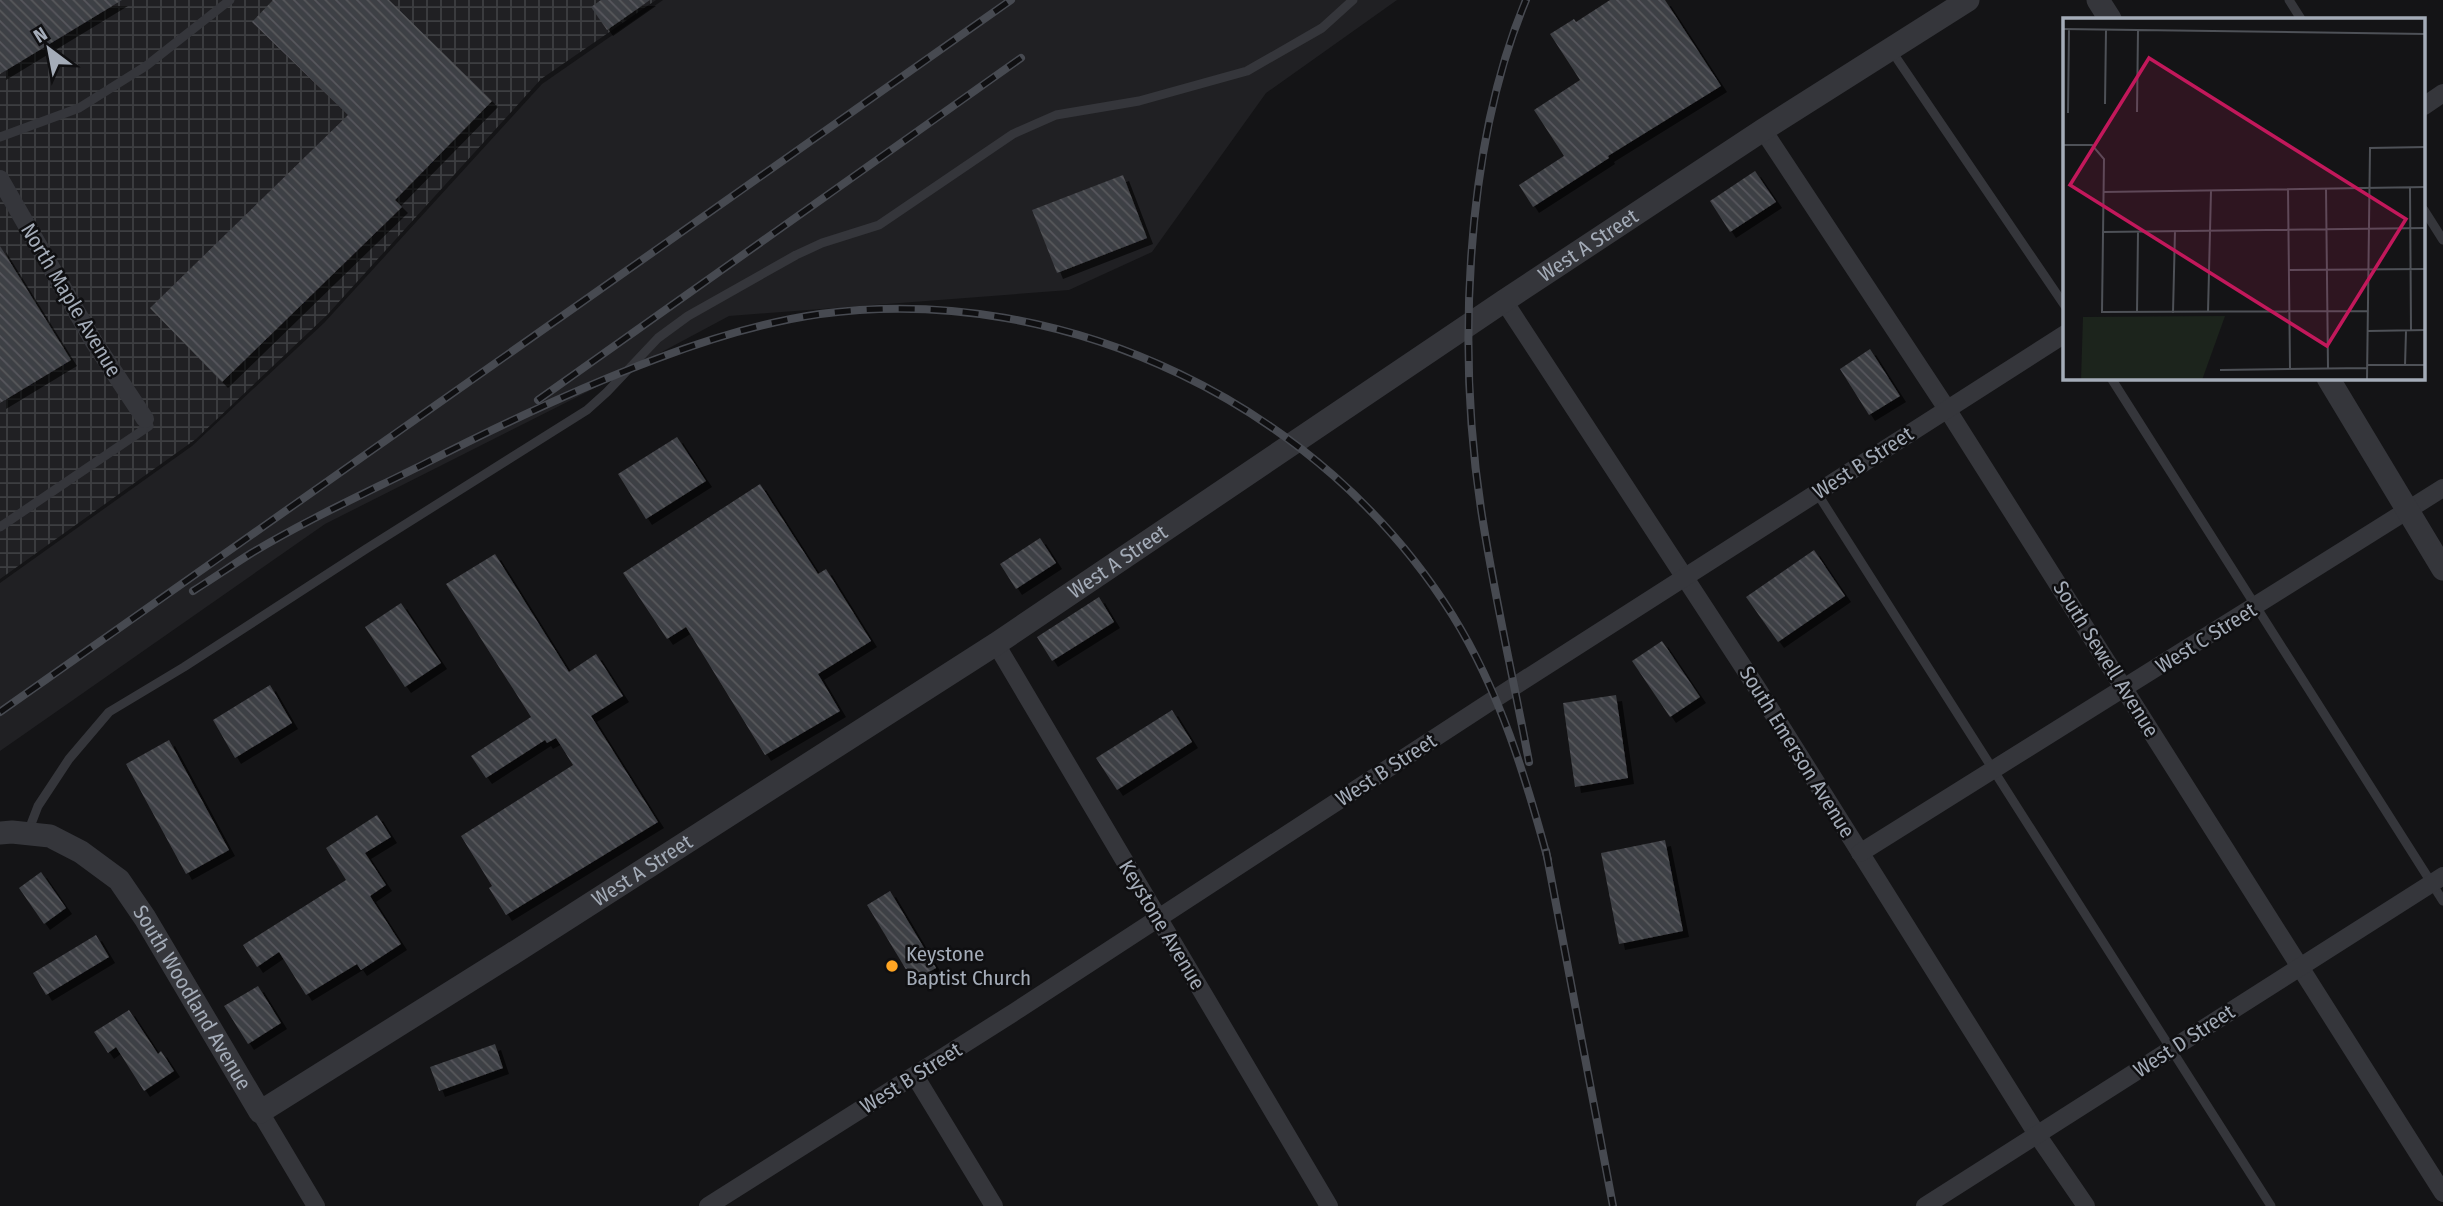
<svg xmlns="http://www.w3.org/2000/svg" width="2443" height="1206" font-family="'Fira Sans Condensed',sans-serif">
<defs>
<pattern id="industrial-grid" width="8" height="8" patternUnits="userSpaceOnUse" patternTransform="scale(1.75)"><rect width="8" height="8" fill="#202023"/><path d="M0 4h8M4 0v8" fill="none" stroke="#3d3e41"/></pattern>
<pattern id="building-back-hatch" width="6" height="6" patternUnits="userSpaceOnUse" patternTransform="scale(1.75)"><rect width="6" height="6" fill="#3e3f44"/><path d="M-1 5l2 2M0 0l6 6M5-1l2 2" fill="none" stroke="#57585d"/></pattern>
<filter id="shadow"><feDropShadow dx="6" dy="6" stdDeviation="0" flood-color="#0009"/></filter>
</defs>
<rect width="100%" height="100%" fill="#141416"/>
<!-- built -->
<path fill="#202023" d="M663 0H1397L1266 93 1152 252 1069 290 729 316 587 392 325 524 0 751V583L192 446 324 323 542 84Z"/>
<!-- industrial -->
<path fill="url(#industrial-grid)" d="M0 0H656L541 79 327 315 196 439 0 579Z"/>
<!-- building -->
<g fill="url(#building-back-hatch)" filter="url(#shadow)">
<path d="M0 0H122L0 74Z"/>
<path d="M273 0H389L492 101 395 200 402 207 222 382 150 308 348 115 252 22Z"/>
<path d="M601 0H650L607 30 591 7Z"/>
<path d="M1610 0H1665L1721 86 1608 156 1609 158 1533 207 1519 185 1564 156 1534 110 1580 80 1550 34 1574 19 1576 22Z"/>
<path d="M1755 171 1776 202 1730 232 1710 201Z"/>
<path d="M1123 175 1147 238 1057 273 1032 210Z"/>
<path d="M0 246 71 360 0 403Z"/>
<path d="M1870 349 1900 396 1869 415 1840 369Z"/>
<path d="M677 437 706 481 646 519 618 474Z"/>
<path d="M760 484 818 574 826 569 871 641 818 674 840 711 765 755 686 627 667 639 623 573Z"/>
<path d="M1040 538 1056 563 1016 589 1000 564Z"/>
<path d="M1814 550 1845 596 1778 642 1746 597Z"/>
<path d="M495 554 569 672 596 654 623 696 591 716 658 822 506 915 489 888 492 886 461 836 573 765 556 738 547 743 545 740 486 778 471 756 531 717 446 584Z"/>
<path d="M1099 597 1114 622 1052 661 1037 637Z"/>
<path d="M401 603 441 663 405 687 365 627Z"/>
<path d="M1662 641 1700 697 1670 717 1632 661Z"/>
<path d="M270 685 292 723 235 758 213 720Z"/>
<path d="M1616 695 1628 778 1575 787 1563 703Z"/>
<path d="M1172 710 1192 742 1117 790 1096 758Z"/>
<path d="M169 740 229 850 186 874 126 764Z"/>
<path d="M377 815 391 837 365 853 386 885 370 896 401 944 361 970 357 964 306 995 279 952 257 967 243 945 346 880 326 848Z"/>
<path d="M1665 840 1683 931 1619 944 1601 853Z"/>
<path d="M41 872 66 908 44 924 19 888Z"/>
<path d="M890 891 936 968 913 981 867 905Z"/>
<path d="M96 935 109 957 46 995 33 973Z"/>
<path d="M258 986 281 1023 248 1044 224 1006Z"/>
<path d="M129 1010 158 1054 161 1051 174 1071 144 1091 116 1047 108 1053 94 1032Z"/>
<path d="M495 1044 503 1068 439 1091 430 1067Z"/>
</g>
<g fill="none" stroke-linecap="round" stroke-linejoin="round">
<!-- service -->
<g stroke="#35363b" stroke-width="9">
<path d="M2289 0 2301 19"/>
<path d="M1891 50 2065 306"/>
<path d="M0 137 79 108 146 66 230 0"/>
<path d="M2424 210 2443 240"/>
<path d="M2111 378 2443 901"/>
<path d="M1817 493 2271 1206"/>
<path d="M0 527 149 426 145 419"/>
<path d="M28 832 38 806 69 759 109 712 184 667 366 549 587 410 607 392 658 338 688 316 796 255 822 243 879 225 1013 134 1056 115 1139 101 1247 71 1322 28 1353 0"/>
</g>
<!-- minor -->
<g stroke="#35363b" stroke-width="18">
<path d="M2424 106 2443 93"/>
<path d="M1763 130 1947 409 2443 1193"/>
<path d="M0 179 94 342 145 419"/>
<path d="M1504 301 1757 688 2038 1136 2086 1206"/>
<path d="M996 644 1329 1206"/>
<path d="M1860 853 2443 488"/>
<path d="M915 1076 994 1206"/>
<path d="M260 1112 316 1206"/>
<path d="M708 1206 1016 1011 1496 698 2065 334"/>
<path d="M1925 1206 2443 876"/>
</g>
<!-- tertiary -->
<g stroke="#35363b" stroke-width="23">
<path d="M2098 0 2110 19"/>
<path d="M2328 378 2443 569"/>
<path id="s1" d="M0 833 12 832 50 836 81 852 119 880 145 918 260 1112 512 954 996 644 1504 301 1763 130 1968 0"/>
</g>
<!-- rail casing -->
<g stroke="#474a51" stroke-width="8">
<g id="rail">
<path d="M1526 0C1463 151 1457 362 1483 522 1496 603 1514 682 1529 762"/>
<path d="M538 400 1021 58"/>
<path d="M193 591C212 579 231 566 250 554 306 520 366 493 424 464 500 425 576 389 656 359 709 339 764 322 820 314 1066 281 1322 406 1453 616 1500 692 1525 775 1548 860"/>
<path d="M0 712 1011 0"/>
<path d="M1546 851 1613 1206"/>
</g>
</g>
<!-- rail -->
<use href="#rail" stroke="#0f0f11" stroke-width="5" stroke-dasharray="16" stroke-linecap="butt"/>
</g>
<!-- markers -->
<circle fill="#ffa523" stroke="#0f0f11" stroke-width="2.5" cx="892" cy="966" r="7"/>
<g text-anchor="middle" stroke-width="5" stroke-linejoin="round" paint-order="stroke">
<!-- street labels -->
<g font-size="21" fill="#a4acb8" stroke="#0f0f11">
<text dy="7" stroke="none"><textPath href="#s1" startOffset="1990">West A Street</textPath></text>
<text transform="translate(71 300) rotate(59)" y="7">North Maple Avenue</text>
<text transform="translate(1863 463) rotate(-33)" y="7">West B Street</text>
<text dy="7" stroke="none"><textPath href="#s1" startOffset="1423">West A Street</textPath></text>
<text transform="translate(2206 638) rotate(-32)" y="7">West C Street</text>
<text transform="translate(2106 659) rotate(58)" y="7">South Sewell Avenue</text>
<text transform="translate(1797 752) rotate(58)" y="7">South Emerson Avenue</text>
<text transform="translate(1386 770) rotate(-33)" y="7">West B Street</text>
<text dy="7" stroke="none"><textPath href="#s1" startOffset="856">West A Street</textPath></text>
<text transform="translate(1162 925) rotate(59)" y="7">Keystone Avenue</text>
<text dy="7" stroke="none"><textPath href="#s1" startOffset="271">South Woodland Avenue</textPath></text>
<text transform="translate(2184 1041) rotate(-33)" y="7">West D Street</text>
<text transform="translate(911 1078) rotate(-32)" y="7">West B Street</text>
</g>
<!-- poi labels -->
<g font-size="21" fill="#a4acb8" stroke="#0f0f11" text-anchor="start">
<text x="906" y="961">Keystone<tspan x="906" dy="24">Baptist Church</tspan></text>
</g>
</g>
<!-- overview -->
<g transform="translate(2063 18)">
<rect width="362" height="362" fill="#141416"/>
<path d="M162 298 139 362H18L20 299Z" fill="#1c241c"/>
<path fill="none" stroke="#4e5157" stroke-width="2" d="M0 11 363 16M42 86 43 12M74 94 75 12M5 95 6 11M0 127H29L41 141 39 294 305 293M263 170 265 350M347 170 348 313M225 171 227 350M40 174 363 169M40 214 363 210M226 252 363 251M145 294 148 173M74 295 75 214M110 295 112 213M305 313 363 312M304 347H363M342 348 343 313M157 352 304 350M304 362 307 130 363 129"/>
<path fill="#c2185b" fill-opacity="0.15" stroke="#c2185b" stroke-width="3.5" d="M86 40 343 201 264 328 7 167Z"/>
<rect width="362" height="362" fill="none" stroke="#a4acb8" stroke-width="3.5"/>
</g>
<!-- north arrow -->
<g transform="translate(49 49) rotate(328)" stroke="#0f0f11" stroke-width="5" paint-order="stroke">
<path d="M0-5L12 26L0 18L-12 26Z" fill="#a4acb8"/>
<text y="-10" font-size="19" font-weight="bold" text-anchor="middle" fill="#a4acb8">N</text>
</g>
</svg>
